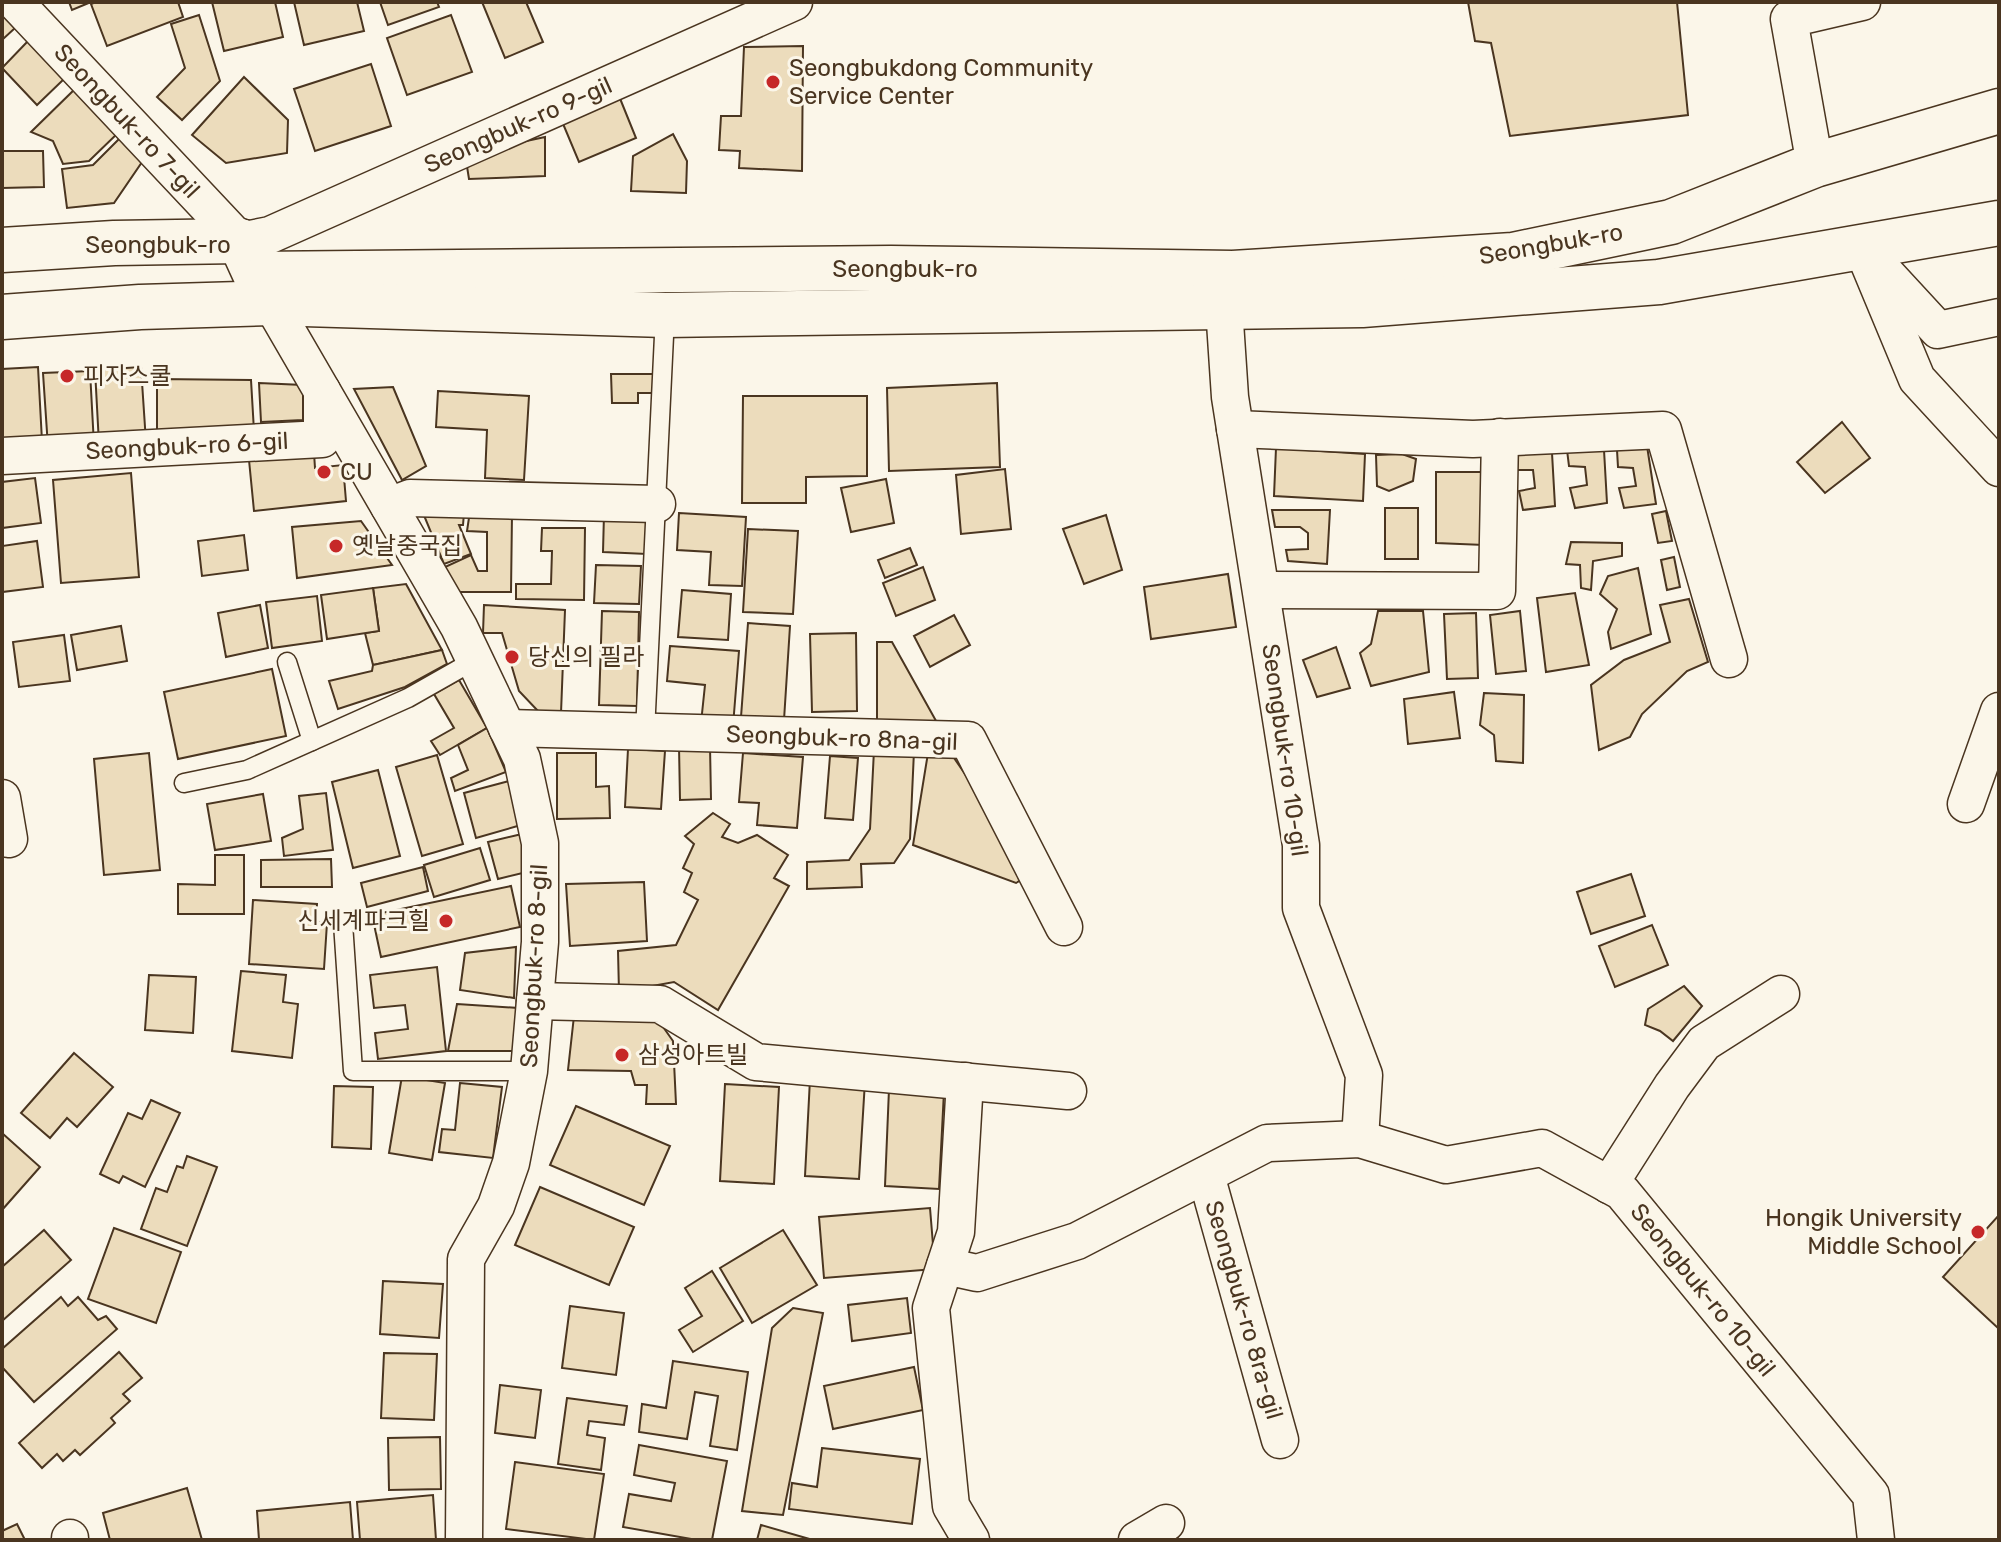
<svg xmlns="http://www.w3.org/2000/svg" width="2001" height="1542" font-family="Rubik,'Noto Sans KR',sans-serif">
<rect width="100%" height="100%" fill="#fbf6e9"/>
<!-- building -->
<g fill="#ecdcbc" stroke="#4a3520" stroke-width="2">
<path d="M69 2H91L72 10Z"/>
<path d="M96 2H178L183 17 107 46 91 4Z"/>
<path d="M212 2H275L283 37 224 51Z"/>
<path d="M294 2H357L364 31 304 45Z"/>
<path d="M380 2H437L439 7 388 25Z"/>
<path d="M482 2H526L543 42 505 58Z"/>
<path d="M1468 2H1677L1688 115 1510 136 1491 43 1475 41Z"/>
<path d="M2 15 15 28 2 40Z"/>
<path d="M199 15 220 81 182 120 157 97 185 68 171 24Z"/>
<path d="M451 15 472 72 407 95 387 38Z"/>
<path d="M28 41 64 79 37 105 2 68Z"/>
<path d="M803 46 802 171 739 168 740 151 719 150 721 116H741L744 47Z"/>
<path d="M371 64 391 126 315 151 294 89Z"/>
<path d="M244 77 288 120 287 153 226 163 192 135Z"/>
<path d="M77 87 120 131 89 161 63 164 53 141 31 132Z"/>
<path d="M619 96 636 138 579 162 561 119Z"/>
<path d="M673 134 687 161 686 193 631 191 633 156Z"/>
<path d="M121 137 142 162 114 203 67 208 62 169 93 165Z"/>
<path d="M545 137V176L469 179 465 154Z"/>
<path d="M2 151H43L44 187 2 188Z"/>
<path d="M38 367 42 441 2 444V369Z"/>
<path d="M141 367 146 442 99 444 95 370Z"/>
<path d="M90 371 94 445 48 447 43 373Z"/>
<path d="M611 374H655V393H638V403H612Z"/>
<path d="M157 379 251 380 254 431 157 432Z"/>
<path d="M259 383 303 385V420L261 422Z"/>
<path d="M997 383 1000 467 889 471 887 388Z"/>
<path d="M393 387 426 466 402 480 354 389Z"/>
<path d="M438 391 529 396 524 480 485 478 487 430 436 427Z"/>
<path d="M743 396H867V476L806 477V503H742Z"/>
<path d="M1842 422 1870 458 1825 493 1797 462Z"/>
<path d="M1647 446 1656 504 1624 508 1619 488 1636 486 1633 468 1618 467 1617 450Z"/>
<path d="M1276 448 1365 454 1363 501 1274 496Z"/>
<path d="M1567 450H1604L1607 503 1575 508 1570 488 1587 485 1585 467 1569 466Z"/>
<path d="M314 453 315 468 343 465 346 501 254 511 249 460Z"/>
<path d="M1515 453H1552L1555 506 1523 510 1519 491 1535 488 1533 470H1517Z"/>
<path d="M1402 454 1416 459 1413 481 1389 491 1377 486 1376 455Z"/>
<path d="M1005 469 1011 529 961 534 956 475Z"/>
<path d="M1436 472H1483L1484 545 1436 543Z"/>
<path d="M131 473 139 577 61 583 53 480Z"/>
<path d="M35 478 41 523 2 528V482Z"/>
<path d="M886 479 894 523 851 532 841 488Z"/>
<rect x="1385" y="508" width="33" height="51"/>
<path d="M1272 510H1330L1327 564 1288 561 1286 550 1308 549V533L1300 527H1275Z"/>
<path d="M470 511 512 514 511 592H456L445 567 471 555 478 571H487V532L467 531Z"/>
<path d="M1666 511 1672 541 1658 543 1652 514Z"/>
<path d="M423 513H464L463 525H459L471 554 444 564Z"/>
<path d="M679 513 746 517 742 586 709 585 711 552 677 550Z"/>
<path d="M604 514 649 516 647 554 603 552Z"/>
<path d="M1106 515 1122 570 1084 584 1063 529Z"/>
<path d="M361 521 392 565 297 578 292 527Z"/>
<path d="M542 528H585L584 600 516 599V584H551L552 551H541Z"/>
<path d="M748 529 798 531 793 614 743 612Z"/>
<path d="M244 535 248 570 202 576 198 541Z"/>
<path d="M37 541 43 587 2 592V546Z"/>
<path d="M1571 542 1622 543V556L1593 561 1591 590 1581 588 1580 565 1566 564Z"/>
<path d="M910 548 917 565 885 578 878 560Z"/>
<path d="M1674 557 1680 587 1667 590 1661 560Z"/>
<path d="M596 565 641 566 639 604 594 603Z"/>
<path d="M923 567 935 600 896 616 883 583Z"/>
<path d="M1638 568 1651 634 1611 649 1608 632 1617 609 1600 594 1608 576Z"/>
<path d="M1228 574 1236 627 1151 639 1144 587Z"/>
<path d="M406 584 442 650 373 665 365 633 379 631 373 588Z"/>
<path d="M373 588 379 631 327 639 321 595Z"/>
<path d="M682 590 731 594 728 640 678 637Z"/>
<path d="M1575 593 1589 665 1546 672 1537 598Z"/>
<path d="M317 596 322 641 272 648 266 602Z"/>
<path d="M1689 599 1708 662 1687 671 1642 714 1630 737 1599 750 1591 685 1624 660 1670 642 1660 605Z"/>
<path d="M260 605 268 648 226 657 218 613Z"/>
<path d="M484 605 565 610 561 713 538 711 519 691 502 633H483Z"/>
<path d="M602 611 639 612 637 706 599 705Z"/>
<path d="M1378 611H1423L1429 672 1371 686 1360 653 1371 644Z"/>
<path d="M1520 611 1526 671 1496 674 1490 615Z"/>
<path d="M1476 613 1478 678 1447 679 1444 614Z"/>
<path d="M954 615 970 645 930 667 914 636Z"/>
<path d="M748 623 790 626 784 720 741 717Z"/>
<path d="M121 626 127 661 77 670 71 635Z"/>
<path d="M856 633 857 711 812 712 810 634Z"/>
<path d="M64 635 70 681 19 687 13 642Z"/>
<path d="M877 642H892L940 728H877Z"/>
<path d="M670 646 739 651 733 726 701 723 705 685 667 681Z"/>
<path d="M1336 647 1350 688 1317 697 1303 660Z"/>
<path d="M442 650 447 664 405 687 338 709 329 681 372 671 373 665Z"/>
<path d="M272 669 286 736 178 759 164 692Z"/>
<path d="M459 680 487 728 440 755 431 741 454 728 434 694Z"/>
<path d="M1454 692 1460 738 1408 744 1404 699Z"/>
<path d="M1484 693 1524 695 1523 763 1496 761 1494 735 1480 725Z"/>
<path d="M487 728 506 772 455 791 451 778 468 770 458 745Z"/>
<path d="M679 746H710L711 799 680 800Z"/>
<path d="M628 749 665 751 661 809 625 807Z"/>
<path d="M874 750 914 751 910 839 894 863 861 864 862 887 807 889V862L849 860 870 829Z"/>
<path d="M149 753 160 870 104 875 94 759Z"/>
<path d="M557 753H596V787L609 786 610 818 557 819Z"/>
<path d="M743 753 803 757 797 828 757 825 759 803 739 802Z"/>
<path d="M928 753 952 755 1015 847 1026 877 1016 883 913 845Z"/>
<path d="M437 755 463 844 422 856 396 767Z"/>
<path d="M830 756 858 758 853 820 825 818Z"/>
<path d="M378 770 400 856 353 868 332 782Z"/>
<path d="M509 781 521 825 476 838 464 793Z"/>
<path d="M326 793 333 850 284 856 282 838 303 829 299 796Z"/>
<path d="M263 794 271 841 215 850 207 804Z"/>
<path d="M713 813 730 824 722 837 738 843 757 835 788 855 774 878 789 886 718 1010 674 982 619 992 618 951 676 945 698 900 684 892 692 873 683 868 694 844 685 836Z"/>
<path d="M522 834 531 871 498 879 488 842Z"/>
<path d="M480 848 490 880 434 897 424 865Z"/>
<path d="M215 855H244V914H178V884L215 885Z"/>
<path d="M331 859 332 887H261V860Z"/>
<path d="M423 867 428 891 367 907 361 883Z"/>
<path d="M1631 874 1645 916 1591 934 1577 892Z"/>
<path d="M644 882 647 941 570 946 566 884Z"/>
<path d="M511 886 520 927 381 957 372 915Z"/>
<path d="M253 900 317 904 316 922 327 923 324 969 249 964Z"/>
<path d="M1652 925 1668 965 1615 987 1599 946Z"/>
<path d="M516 947 514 998 460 990 465 953Z"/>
<path d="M437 967 446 1051 378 1059 375 1033 408 1029 405 1005 374 1008 370 975Z"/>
<path d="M241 971 286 975 283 1002 298 1004 292 1058 232 1051Z"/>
<path d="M149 975 196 977 193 1033 145 1030Z"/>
<path d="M1684 986 1702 1006 1673 1041 1660 1031 1645 1025 1648 1009Z"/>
<path d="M457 1004 518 1008 515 1051H448Z"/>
<path d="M574 1016 656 1017 673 1041 676 1104H646L647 1085H635L631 1071 568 1070Z"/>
<path d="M74 1053 113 1087 77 1127 67 1118 50 1138 21 1113Z"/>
<path d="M402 1076 445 1083 432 1160 389 1153Z"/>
<path d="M810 1079 865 1081 859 1179 805 1176Z"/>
<path d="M460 1083 502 1087 493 1158 439 1152 442 1129 455 1130Z"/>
<path d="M725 1084 779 1087 774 1184 720 1181Z"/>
<path d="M334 1086 373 1087 371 1149 332 1147Z"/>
<path d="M889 1089 944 1091 939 1189 885 1186Z"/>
<path d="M151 1100 180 1113 145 1187 123 1176 119 1183 100 1174 128 1113 142 1119Z"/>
<path d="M576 1106 670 1146 644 1205 550 1165Z"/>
<path d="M2 1133 40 1167 2 1210Z"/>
<path d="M187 1156 217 1167 187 1246 141 1229 156 1188 167 1192 177 1166 183 1168Z"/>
<path d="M540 1187 634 1227 609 1285 515 1245Z"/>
<path d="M930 1208 935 1269 824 1278 819 1217Z"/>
<path d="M1999 1215V1329L1943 1277Z"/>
<path d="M114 1228 181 1252 156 1323 88 1299Z"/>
<path d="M44 1230 71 1260 2 1321V1267Z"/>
<path d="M783 1230 817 1285 752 1323 720 1268Z"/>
<path d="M712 1271 743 1321 693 1352 679 1330 702 1316 685 1288Z"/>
<path d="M383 1281 443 1284 439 1338 380 1334Z"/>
<path d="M61 1297 68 1306 78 1297 98 1320 106 1316 117 1329 34 1402 2 1367V1349Z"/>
<path d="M907 1298 911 1333 852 1341 848 1305Z"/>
<path d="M570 1306 624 1313 616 1375 562 1368Z"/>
<path d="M793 1308 823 1313 783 1515 742 1511 772 1328Z"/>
<path d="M119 1352 142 1378 123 1394 130 1401 111 1418 115 1423 80 1455 75 1450 63 1461 57 1454 42 1468 19 1443Z"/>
<path d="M384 1353 437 1354 434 1420 381 1418Z"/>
<path d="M673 1361 748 1372 737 1450 710 1446 718 1396 695 1392 687 1439 639 1432 642 1404 666 1408Z"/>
<path d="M914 1367 923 1410 833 1429 824 1386Z"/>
<path d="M500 1385 541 1390 535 1438 495 1433Z"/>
<path d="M567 1398 627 1406 624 1425 589 1421 587 1435 605 1438 601 1470 558 1464Z"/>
<path d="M440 1437 441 1489 389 1490 388 1438Z"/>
<path d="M639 1445 727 1461 712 1540H697L623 1527 629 1494 671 1501 675 1483 634 1475Z"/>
<path d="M822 1448 920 1459 912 1524 789 1509 792 1483 817 1487Z"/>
<path d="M515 1462 604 1474 594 1540 506 1529Z"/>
<path d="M187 1488 202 1540H110L103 1513Z"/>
<path d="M433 1495 436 1540H360L357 1502Z"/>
<path d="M350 1502 353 1540H259L257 1511Z"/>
<path d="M17 1524 25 1540H2V1531Z"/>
<path d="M761 1525 813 1540H757Z"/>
</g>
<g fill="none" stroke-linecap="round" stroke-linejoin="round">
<!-- service casing -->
<g stroke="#4a3520" stroke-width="21">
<g id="service">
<path d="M287 662 312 741"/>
<path d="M645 732 665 315"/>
<path d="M184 783 247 770 408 698 475 660"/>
<path d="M343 923 353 1071H529"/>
</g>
</g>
<!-- minor casing -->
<g stroke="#4a3520" stroke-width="39">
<g id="minor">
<path d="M15 2 240 241 270 235 794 2"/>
<path d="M1815 165 1789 19 1862 2"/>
<path d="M1862 247 1917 379 1999 468"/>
<path d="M1879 266 1938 330 1999 317"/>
<path d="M271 303 459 627 522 759 540 843V942L529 1071 511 1163 496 1206 466 1259 464 1540"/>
<path d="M1224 307 1230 397 1301 845V908L1364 1075 1360 1139"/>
<path d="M1235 429 1473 439 1663 430 1729 659"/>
<path d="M2 456 322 439V391"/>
<path d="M389 506 410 498 657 504"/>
<path d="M1262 590 1497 591 1500 437"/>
<path d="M507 728 968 740 1064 927"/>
<path d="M2 798 9 839 2 838"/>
<path d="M1966 804 1999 711"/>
<path d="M535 1001 660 1004 756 1062 1068 1091"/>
<path d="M965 1081 956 1232 931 1308 951 1506 971 1540"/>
<path d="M1206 1175 1280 1440"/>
<path d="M1609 1185 1672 1086 1704 1043 1781 994"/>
<path d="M945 1266 977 1273 1077 1241 1267 1143 1360 1139 1446 1165 1542 1148 1622 1192 1871 1495 1876 1540"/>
<path d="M70 1538V1540"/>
<path d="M1137 1540 1166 1523"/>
</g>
</g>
<!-- secondary casing -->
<g stroke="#4a3520" stroke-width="47">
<g id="secondary">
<path d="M240 241 255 274 891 268 1233 273 1513 255 1671 222 1815 165 1999 111"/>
<path d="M2 250 114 243 240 241"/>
<path d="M2 317 140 307 271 303 665 315 1362 305 1659 282 1999 223"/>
</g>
</g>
<!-- service -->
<use href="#service" stroke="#fbf6e9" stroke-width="18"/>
<!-- minor -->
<use href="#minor" stroke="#fbf6e9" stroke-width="36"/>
<!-- secondary -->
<use href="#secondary" stroke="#fbf6e9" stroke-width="44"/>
</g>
<!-- markers -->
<g fill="#c62828" stroke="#fbf6e9" stroke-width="3">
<circle cx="773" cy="82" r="8"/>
<circle cx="67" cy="376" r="8"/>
<circle cx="324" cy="472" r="8"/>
<circle cx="336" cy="546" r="8"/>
<circle cx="512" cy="657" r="8"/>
<circle cx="446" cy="921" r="8"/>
<circle cx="622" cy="1055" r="8"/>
<circle cx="1978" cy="1232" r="8"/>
</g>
<g text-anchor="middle" stroke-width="6" stroke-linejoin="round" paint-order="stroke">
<!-- poi labels -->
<g font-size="24" fill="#4a3520" stroke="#fbf6e9" text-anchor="start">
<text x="789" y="76">Seongbukdong Community<tspan x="789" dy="28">Service Center</tspan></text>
<text x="83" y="384">피자스쿨</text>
<text x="340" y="480">CU</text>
<text x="352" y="554">옛날중국집</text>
<text x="528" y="665">당신의 필라</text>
<text x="430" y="929" text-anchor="end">신세계파크힐</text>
<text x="638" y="1063">삼성아트빌</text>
<text x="1962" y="1226" text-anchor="end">Hongik University<tspan x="1962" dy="28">Middle School</tspan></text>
</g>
<!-- street labels -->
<g font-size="24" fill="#4a3520" stroke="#fbf6e9">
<text transform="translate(127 121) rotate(47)" y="8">Seongbuk-ro 7-gil</text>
<text transform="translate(518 125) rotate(-24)" y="8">Seongbuk-ro 9-gil</text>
<text transform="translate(1551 244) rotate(-10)" y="8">Seongbuk-ro</text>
<text x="158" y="253">Seongbuk-ro</text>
<text x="905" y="277">Seongbuk-ro</text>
<text transform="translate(187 446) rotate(-3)" y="8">Seongbuk-ro 6-gil</text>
<text transform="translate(842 738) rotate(2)" y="8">Seongbuk-ro 8na-gil</text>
<text transform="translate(1285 750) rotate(82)" y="8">Seongbuk-ro 10-gil</text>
<text transform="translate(534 966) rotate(-87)" y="8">Seongbuk-ro 8-gil</text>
<text transform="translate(1703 1290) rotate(51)" y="8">Seongbuk-ro 10-gil</text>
<text transform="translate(1244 1310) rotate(74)" y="8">Seongbuk-ro 8ra-gil</text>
</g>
</g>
<!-- border -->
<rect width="2001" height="1542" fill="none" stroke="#4a3520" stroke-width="8"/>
</svg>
